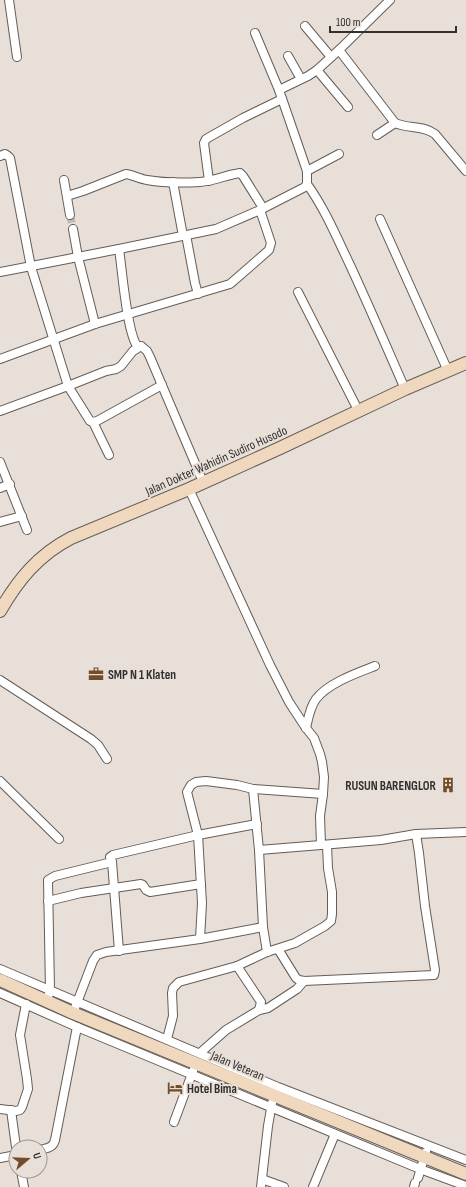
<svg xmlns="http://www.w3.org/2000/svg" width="466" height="1187" font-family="'Sofia Sans Condensed',sans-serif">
<rect width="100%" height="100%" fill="#e7dfd8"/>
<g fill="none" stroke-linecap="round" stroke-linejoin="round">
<!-- minor-tunnel -->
<path stroke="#c3bcb6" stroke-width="8" stroke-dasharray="8 4" stroke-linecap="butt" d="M70 215 73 229"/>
<!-- minor casing -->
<g stroke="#645d57" stroke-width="10">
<g id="minor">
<path d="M9 0 17 57"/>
<path d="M305 26 331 57"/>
<path d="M255 33 279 90"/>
<path d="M339 50 395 123C408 129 423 125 435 134L466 171"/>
<path d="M288 56 301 79"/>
<path d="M317 70 348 107"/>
<path d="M377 135 395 123"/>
<path d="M0 156 5 154 8 156 10 158 31 267 68 386 0 411"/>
<path d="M307 171 339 154"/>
<path d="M64 180 70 215"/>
<path d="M209 181 204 143 206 139 243 118 282 99"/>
<path d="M173 182 183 236"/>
<path d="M307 184C325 209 337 238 350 265 369 306 387 348 405 389"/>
<path d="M67 196 83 191 126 174C133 175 140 179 147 180 164 183 182 183 200 182 214 181 226 175 240 173L243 176 263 208"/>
<path d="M380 219 448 371"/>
<path d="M73 229 78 257 95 324"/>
<path d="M186 235 195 283 198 294"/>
<path d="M119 249C122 268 127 336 138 347L141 346 147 351 150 357 203 482"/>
<path d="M0 272 78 257 119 249 216 229 260 210 305 187 307 184V171L279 90 308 76 317 70 339 50 390 0"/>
<path d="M298 292 358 410"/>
<path d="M141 346 133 351 121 366 116 369 106 371 68 386 90 421 93 422 97 421 162 385"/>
<path d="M0 359 95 324 230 284 269 250 271 243 260 210"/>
<path d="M93 422 109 455"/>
<path d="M0 462 27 530"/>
<path d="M0 488 10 484"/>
<path d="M189 489 270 665 289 702 306 728 314 738 320 754 322 762 324 777 323 794"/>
<path d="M0 522 22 516"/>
<path d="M0 680 91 739 98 745 107 759"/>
<path d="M306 728C308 719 310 707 316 699 328 683 357 673 375 666"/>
<path d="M0 781 59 839"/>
<path d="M253 789 259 850 263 927 267 952"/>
<path d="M259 850 321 845"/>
<path d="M112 862 119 951"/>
<path d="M48 901 81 893 141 884 143 885 146 890 150 892 201 884"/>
<path d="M200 939 263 927"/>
<path d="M278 949 296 978 299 980 304 981 434 975 435 970 425 906 419 853 416 834"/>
<path d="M0 969 278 1087 466 1160"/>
<path d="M0 993 77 1027 420 1169 466 1186"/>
<path d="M49 994 50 990 48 880 55 876 112 862 110 857 113 855 198 835 257 824"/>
<path d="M259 1010 268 1008 297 989 304 981"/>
<path d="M73 1013 93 961 97 955 106 952 200 939 202 903 198 835 187 792 191 785 196 782 206 781 237 785 253 789 323 794 320 816 321 845 381 840 416 834 466 832"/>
<path d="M167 1039 173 1016 172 993 173 988 179 982 237 966 267 952 295 943 325 926 331 921 332 914V892L328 868 327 845"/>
<path d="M200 1053 226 1030 259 1010 261 1002 237 966"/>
<path d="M0 1109 16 1111 20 1110 22 1107 28 1089 27 1079 20 1035 26 1004"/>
<path d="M11 1110 16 1147"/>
<path d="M174 1122 193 1071"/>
<path d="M40 1150C47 1148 53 1148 55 1140L77 1027"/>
<path d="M0 1158 16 1155"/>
<path d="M21 1171 24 1187"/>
<path d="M418 1178 426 1152"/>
<path d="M262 1179 284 1187"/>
<path d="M261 1187 268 1126 272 1103"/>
<path d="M313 1187 335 1134"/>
<path d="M414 1187 415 1183"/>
</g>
</g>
<!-- secondary casing -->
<g stroke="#645d57" stroke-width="14">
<g id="secondary">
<path d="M0 611C18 580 38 555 71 538L189 489 280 448 405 389 466 363"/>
<path d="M0 980 73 1013 466 1174"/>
</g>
</g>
<!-- minor -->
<use href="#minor" stroke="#fff" stroke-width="8"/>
<!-- secondary -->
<use href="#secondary" stroke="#f0d8bf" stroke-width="12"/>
</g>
<!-- icons -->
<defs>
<g id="office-bare" transform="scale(1.2)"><path d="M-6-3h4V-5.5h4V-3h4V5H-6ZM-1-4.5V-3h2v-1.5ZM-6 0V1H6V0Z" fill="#734d2a" stroke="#e7dfd8" stroke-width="2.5" paint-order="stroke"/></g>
<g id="building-bare" transform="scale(1.2)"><path d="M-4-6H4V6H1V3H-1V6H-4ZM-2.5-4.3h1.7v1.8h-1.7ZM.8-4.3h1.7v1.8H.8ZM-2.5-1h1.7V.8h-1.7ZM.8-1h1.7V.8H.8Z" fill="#734d2a" stroke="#e7dfd8" stroke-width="2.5" paint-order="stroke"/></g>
<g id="hotel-bare" transform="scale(1.2)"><path d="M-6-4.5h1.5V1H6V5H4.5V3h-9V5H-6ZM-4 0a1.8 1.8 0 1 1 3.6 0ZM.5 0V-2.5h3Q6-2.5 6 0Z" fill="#734d2a" stroke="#e7dfd8" stroke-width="2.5" paint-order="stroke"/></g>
</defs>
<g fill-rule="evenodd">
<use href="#office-bare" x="96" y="674"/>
<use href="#building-bare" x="448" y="785"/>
<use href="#hotel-bare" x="175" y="1088"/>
</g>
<g text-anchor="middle" stroke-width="4" stroke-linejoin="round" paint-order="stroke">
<!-- street labels -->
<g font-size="13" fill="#322f2d" stroke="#e7dfd8">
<text transform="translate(216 460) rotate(-24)" y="5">Jalan Dokter Wahidin Sudiro Husodo</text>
<text transform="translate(238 1065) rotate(23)" y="5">Jalan Veteran</text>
</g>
<!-- poi labels -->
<g font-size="13" font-weight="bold" fill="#322f2d" stroke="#e7dfd8" text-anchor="start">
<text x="108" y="679">SMP N 1 Klaten</text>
<text x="436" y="790" text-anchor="end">RUSUN BARENGLOR</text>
<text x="187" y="1093">Hotel Bima</text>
</g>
</g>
<!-- north arrow -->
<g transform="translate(28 1159) rotate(71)"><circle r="19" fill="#e7dfd8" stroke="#9f9994"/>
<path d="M0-3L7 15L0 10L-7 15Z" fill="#734d2a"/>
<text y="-6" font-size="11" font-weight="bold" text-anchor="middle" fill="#322f2d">U</text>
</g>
<!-- scale -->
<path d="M330 26v6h126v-6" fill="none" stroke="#322f2d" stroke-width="2"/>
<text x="336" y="26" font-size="12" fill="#322f2d" stroke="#e7dfd8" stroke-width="3" paint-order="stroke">100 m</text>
</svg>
